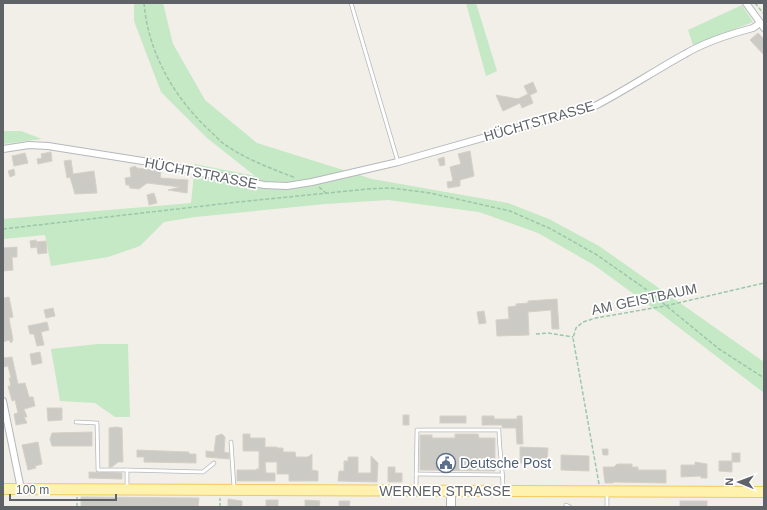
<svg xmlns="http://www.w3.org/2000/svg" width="767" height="510" font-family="Arial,sans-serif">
<rect width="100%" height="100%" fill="#f1efe8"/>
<!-- green -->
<g fill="#c5e8c5">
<path d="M134 3H163L173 44 205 100 257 143 372 179 508 203 549 219 599 246 764 362V393L664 316 594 265 538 233 479 212 388 200 325 204 195 217 164 222 140 246 108 257 51 266 45 235 3 239V219L191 203 195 164 255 176 207 138 161 92 134 21Z"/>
<path d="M466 3H476L497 71 486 76Z"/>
<path d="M742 5 753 22 693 45 688 30Z"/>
<path d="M3 131H21L42 139 3 144Z"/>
<path d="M98 344H128L130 417H115L95 403 60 401 51 349Z"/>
</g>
<!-- building -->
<g fill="#cccac5" stroke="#d6d1c6">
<path d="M758 33 764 39V55L750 40Z"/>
<path d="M533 82 537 92 530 95 533 103 522 108 520 103 503 111 496 95 518 99 528 94 524 86Z"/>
<path d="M470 151 474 176 460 180V186L448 188 447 182 453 181 450 167 461 164 458 154Z"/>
<path d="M51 152 52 161 38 164 37 159 42 158 41 154Z"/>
<path d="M25 153 28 163 14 166 12 156Z"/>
<path d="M444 157 445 165 440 166 438 159Z"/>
<path d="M71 160 73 174 94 171 97 193 75 194 70 177 67 178 64 161Z"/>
<path d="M135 166 137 168 161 171 160 178 188 180 187 193 168 190 180 187 147 183 139 189 130 188 129 185H126L125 178 131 177 130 168Z"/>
<path d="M14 169 15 175 10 177 8 171Z"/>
<path d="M154 193 157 203 149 205 147 195Z"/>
<path d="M36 240 37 247 31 248 30 241Z"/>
<path d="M46 241 47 253 38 254 36 242Z"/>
<path d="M17 247V257H12L13 270 3 271V248Z"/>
<path d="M9 297 13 317 9 318 13 340 11 343 9 340 3 342V298Z"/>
<path d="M557 299 559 329H552L551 310 528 312 529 335 497 336 496 320 509 319 508 307 516 306V304L528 303V301Z"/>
<path d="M53 308 55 316 46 318 44 310Z"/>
<path d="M484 311 486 323 479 324 477 312Z"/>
<path d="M47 322 49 330 41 332 44 345 37 346 34 334H30L28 326Z"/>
<path d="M40 352 42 363 32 365 30 354Z"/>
<path d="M12 357 18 384 25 383 29 397H33L35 406 24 409 27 417H24L27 423 16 425 14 414 18 413 15 400 12 401 8 386H11L9 378H11L8 366 4 367 3 361V358Z"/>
<path d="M47 408H62V420L48 421Z"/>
<rect x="403" y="415" width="6" height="10"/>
<rect x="440" y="416" width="26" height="7"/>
<path d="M482 416H494V419H517V416H522L523 444H517L516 428H502V425H482Z"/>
<path d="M116 427 122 428 123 462H118L112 467H109V428Z"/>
<path d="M92 432V446H52L50 439 52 433Z"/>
<path d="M222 434 225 437 224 452 229 453V459L206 457V451L214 452 216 436Z"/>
<path d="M243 434H250V438H265V447H277V448H283V452H295L296 457H308L312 454V470L318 471V481H289V474H277V462H265L266 473H275V481H237V470H256V469H259V451H243Z"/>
<path d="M455 434H478L479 438H495V471L420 470V435H432V438H455Z"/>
<path d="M38 442 42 464 35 466 36 468 28 470 22 445Z"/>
<path d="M520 447 548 448 547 463H520Z"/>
<path d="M602 449H608V455H603Z"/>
<path d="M137 450 189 452V454H196V463L144 462V457H137Z"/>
<rect x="732" y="453" width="8" height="9"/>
<path d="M561 455 589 456V471L561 470Z"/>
<path d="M371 456 378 463 377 482 338 481 339 471H344V461H348V457H358V473H371Z"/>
<path d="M719 461H732V472L719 471Z"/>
<path d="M695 462 707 464V478H701V476L681 477V465H695Z"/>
<path d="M617 464H632V467H638V470H666V483L613 482V483H605L603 467H614Z"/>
<path d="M388 467H395V473H402V482H388Z"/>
<path d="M89 472 122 473V479L89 478Z"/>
<path d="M81 497 199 498 198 507H81Z"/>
<path d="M228 499 242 501V507H228Z"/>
<rect x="266" y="500" width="12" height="7"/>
<path d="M305 500 320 501 319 507H305Z"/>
<path d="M339 501H350L349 507H339Z"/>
<rect x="680" y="501" width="27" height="6"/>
</g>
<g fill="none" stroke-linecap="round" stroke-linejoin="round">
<!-- service casing -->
<g stroke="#b5b8bc" stroke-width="4.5">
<g id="service">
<path d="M351 3 398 162"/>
<path d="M76 422 97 423 98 470H127"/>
<path d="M231 442 234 488"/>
<path d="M416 474 503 475"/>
<path d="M127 488V470L203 472 214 463"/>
<path d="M416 489 417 430H499C499 450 503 469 503 489"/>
<path d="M566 505 570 507"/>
<path d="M607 507V493"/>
</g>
</g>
<!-- minor casing -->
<g stroke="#b5b8bc" stroke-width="8">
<g id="minor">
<path d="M746 3 764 28"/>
<path d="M3 149 29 145 48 146 149 162 264 185 287 186 312 182 398 162 595 106C626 90 654 71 685 54 705 42 730 34 753 28L760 23"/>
<path d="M3 401 21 489"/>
</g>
</g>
<!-- tertiary casing -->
<g stroke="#b5b8bc" stroke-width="10">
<path id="tertiary" d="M451 507V490"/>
</g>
<!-- primary casing -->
<g stroke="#f2c960" stroke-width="12">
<path id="primary" d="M3 489 764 492"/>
</g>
<!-- path -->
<g stroke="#9cc7a9" stroke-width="1.5" stroke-dasharray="4 2" stroke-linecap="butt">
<path d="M144 3C148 52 173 96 209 130 215 135 220 142 227 146 248 160 272 169 296 178"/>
<path d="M755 3 764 14"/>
<path d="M319 187 327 194"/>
<path d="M3 229 238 202 368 189 390 188 430 193 510 211 551 229 597 255 647 290 719 349 764 378"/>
<path d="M536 334 548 333 573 337"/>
<path d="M599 484 573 338 576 328 583 322 596 318 665 306 764 283"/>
<path d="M77 497V507"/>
<path d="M220 507V498"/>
</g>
<!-- service -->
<use href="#service" stroke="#fff" stroke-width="3"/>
<!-- minor -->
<use href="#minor" stroke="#fff" stroke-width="6"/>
<!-- tertiary -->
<use href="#tertiary" stroke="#fff" stroke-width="8"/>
<!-- primary -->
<use href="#primary" stroke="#fff2af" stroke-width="10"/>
</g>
<!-- icons -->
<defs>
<g id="civic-ring" transform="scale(1)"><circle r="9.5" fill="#fff" stroke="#5c6f8a" stroke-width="1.5"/><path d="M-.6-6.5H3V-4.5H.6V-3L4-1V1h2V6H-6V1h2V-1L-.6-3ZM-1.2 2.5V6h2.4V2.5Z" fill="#5c6f8a"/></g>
</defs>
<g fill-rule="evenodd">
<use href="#civic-ring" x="446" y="463"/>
</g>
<g text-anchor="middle" stroke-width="3.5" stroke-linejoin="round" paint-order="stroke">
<!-- street labels -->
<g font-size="14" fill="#5f6368" stroke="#fff">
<text transform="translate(539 121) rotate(-16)" y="5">HÜCHTSTRASSE</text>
<text transform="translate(201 173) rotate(11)" y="5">HÜCHTSTRASSE</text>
<text transform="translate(644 299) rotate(-12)" y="5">AM GEISTBAUM</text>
<text x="445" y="496">WERNER STRASSE</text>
</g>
<!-- service labels -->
<g font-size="14" fill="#4e5e75" stroke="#fff" text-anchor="start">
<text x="460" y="468">Deutsche Post</text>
</g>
</g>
<!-- border -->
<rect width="767" height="510" fill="none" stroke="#5f6368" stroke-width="8"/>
<!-- north arrow -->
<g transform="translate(739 482) rotate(271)" stroke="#ffffff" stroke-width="3" paint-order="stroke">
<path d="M0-3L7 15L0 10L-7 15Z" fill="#5f6368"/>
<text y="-6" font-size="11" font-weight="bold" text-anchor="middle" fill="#5f6368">N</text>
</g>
<!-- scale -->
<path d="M10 494v6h106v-6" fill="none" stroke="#5f6368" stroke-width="2"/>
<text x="16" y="494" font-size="12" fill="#5f6368" stroke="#ffffff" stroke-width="3" paint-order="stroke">100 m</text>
</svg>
